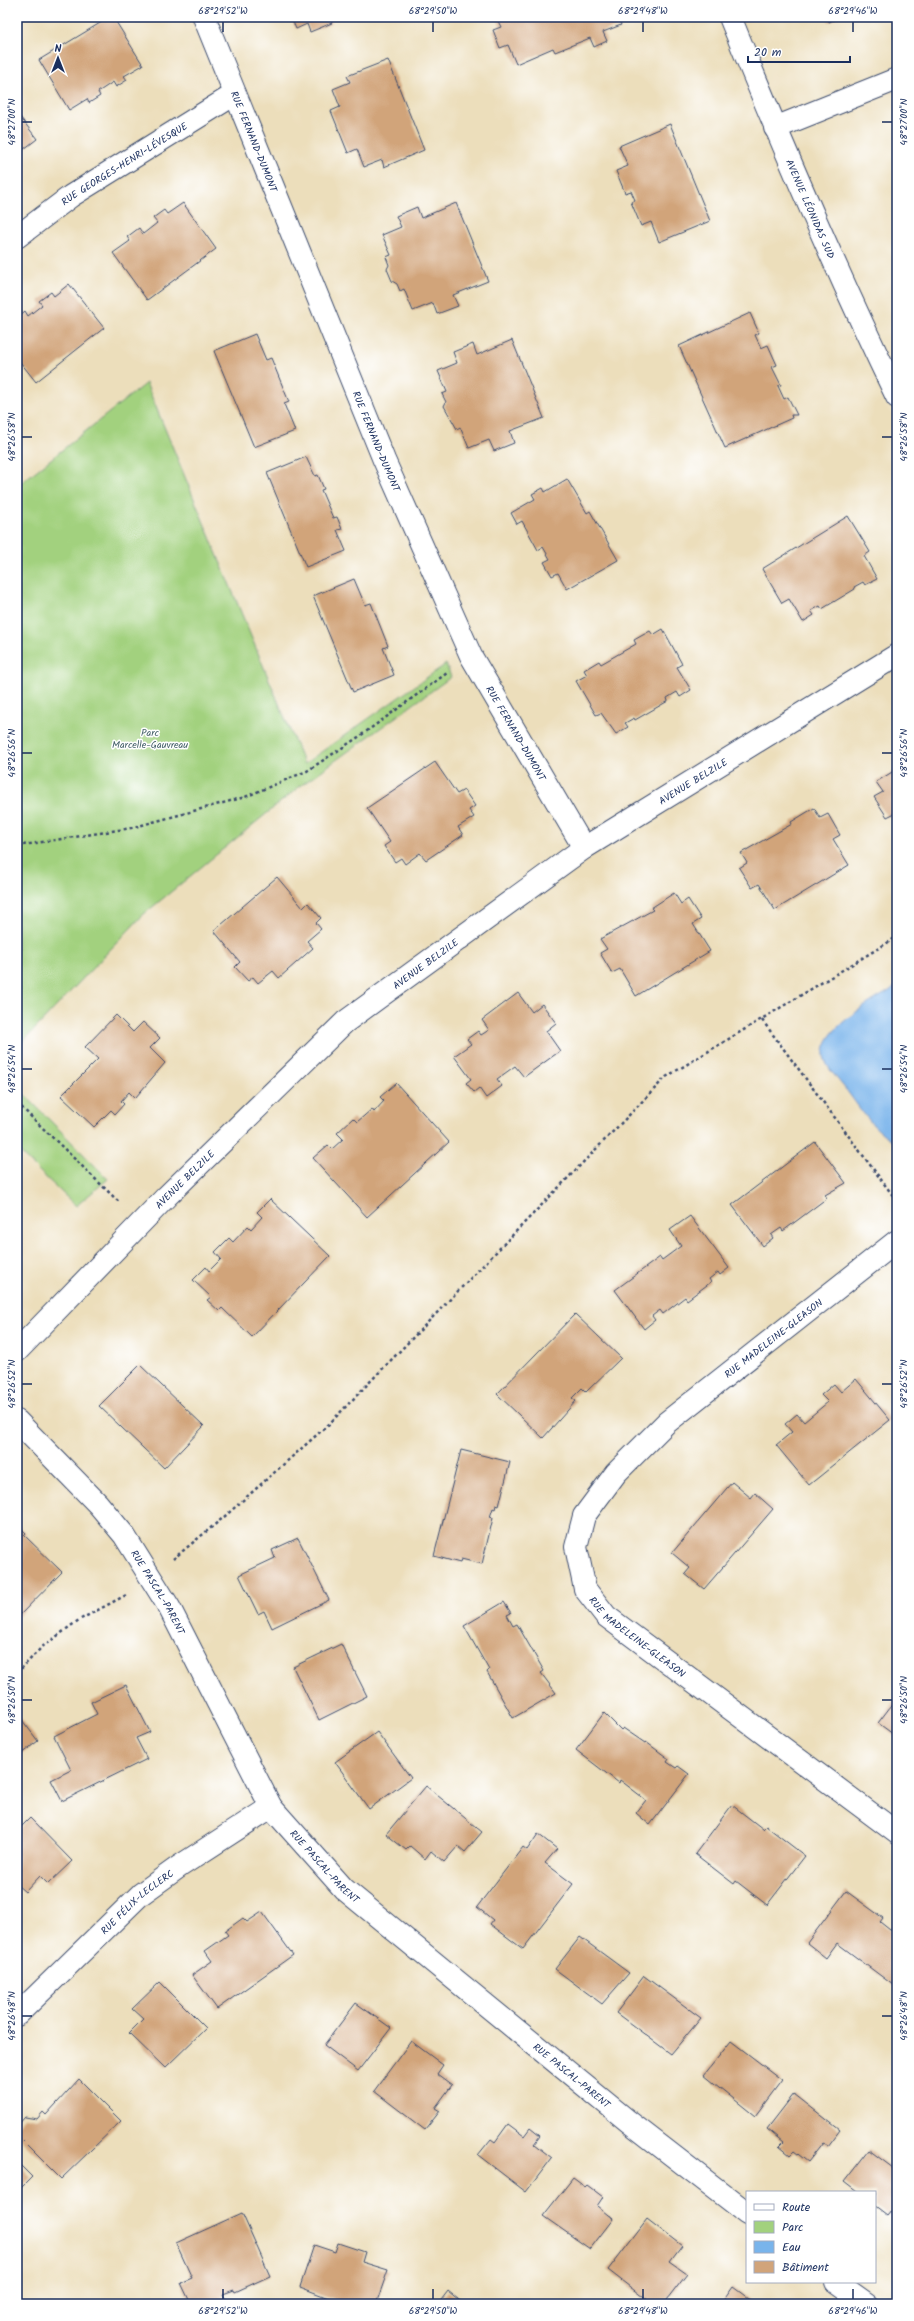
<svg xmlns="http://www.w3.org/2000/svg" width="914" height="2321" font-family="Kalam,sans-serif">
<rect width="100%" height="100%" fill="#fff"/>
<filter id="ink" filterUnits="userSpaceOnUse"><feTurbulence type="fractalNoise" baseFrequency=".025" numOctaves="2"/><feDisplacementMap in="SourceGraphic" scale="8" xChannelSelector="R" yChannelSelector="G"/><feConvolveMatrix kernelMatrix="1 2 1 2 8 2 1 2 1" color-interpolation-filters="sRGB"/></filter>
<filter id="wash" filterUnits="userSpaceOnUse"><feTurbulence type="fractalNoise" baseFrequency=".012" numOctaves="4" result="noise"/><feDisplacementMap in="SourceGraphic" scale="16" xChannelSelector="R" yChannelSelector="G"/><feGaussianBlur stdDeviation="0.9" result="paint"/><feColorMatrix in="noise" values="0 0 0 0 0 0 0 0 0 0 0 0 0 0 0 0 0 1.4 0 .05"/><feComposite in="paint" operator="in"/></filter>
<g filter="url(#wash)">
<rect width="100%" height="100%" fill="#ecdebb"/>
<!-- green -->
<g fill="#a2d17e" stroke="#5e806e">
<path d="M146 383 304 764 446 664 451 677 299 787 144 914 17 1048V486Z"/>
<path d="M17 1087 108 1179 76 1206 17 1150Z"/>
</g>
<!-- water -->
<path fill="#79b4eb" stroke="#4a72a4" d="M897 986V1142C877 1134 863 1113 850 1095 844 1086 828 1070 825 1060 815 1030 876 1000 897 986Z"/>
<g id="blocks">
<!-- building -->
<g fill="#d1a47a">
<path d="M110 17H113L143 65 124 76 127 80 116 87 113 82 98 92 100 96 89 103 87 99 69 110 39 60Z"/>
<path d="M291 17H329L332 23 310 32 307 24 296 29Z"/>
<path d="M496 17H617L621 25 603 32 607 41 594 47 590 38 555 52 553 48 516 64 508 45 500 48 493 30 501 27Z"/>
<path d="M827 17H840L829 22Z"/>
<path d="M388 60 424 150 384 167 382 160 364 167 357 149 348 153 331 111 340 107 333 89 350 82 347 76Z"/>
<path d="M17 113 37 139 24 149 20 144 17 147Z"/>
<path d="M670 124 710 221 659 242 651 222 641 226 631 202 635 200 631 191 625 193 616 171 628 166 619 146Z"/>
<path d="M183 203 216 249 147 300 113 253 130 241 127 237 139 228 143 234 157 223 153 218 164 210 167 214Z"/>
<path d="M456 203 488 281 453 295 458 306 437 314 433 303 413 311 404 289 400 291 397 284 392 281 387 269 389 265 386 257 391 255 382 235 401 227 396 216 417 207 421 218Z"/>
<path d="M69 284 104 328 36 382 17 358V318L25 311 28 316 42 305 39 301 51 292 54 296Z"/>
<path d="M750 313 759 333 755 335 761 348 768 345 777 365 772 367 781 385 778 386 784 399 788 397 797 415H791L792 418 725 448 679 346Z"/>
<path d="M255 334 266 360 271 358 289 402 284 404 295 431 254 447 214 351Z"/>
<path d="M512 340 544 418 510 431 514 443 494 451 489 440 469 448 460 427 457 429 444 406 446 402 442 394 447 392 438 371 457 363 453 352 473 344 477 355Z"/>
<path d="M306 457 315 476 318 475 324 489 321 490 333 518 337 517 342 529 337 530 346 551 306 567 267 473Z"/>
<path d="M567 479 587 513 590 511 618 560 567 589 558 573 552 576 544 562 550 559 543 547 538 550 522 521 517 524 511 513 535 499 532 494 543 488 545 492Z"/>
<path d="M848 516 870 552 864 556 877 579 865 585 863 582 854 587 855 589 822 609 820 606 811 611 814 615 803 622 789 599 782 603 762 569Z"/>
<path d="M354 579 365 605 371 603 388 646 383 648 394 675 353 692 313 596Z"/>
<path d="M663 629 682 664 677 667 691 690 680 697 677 692 667 698 668 701 635 720 634 718 625 723 628 727 616 734 601 713 596 715 576 681 587 675 584 670 599 661 601 664 636 644 634 640 650 631 653 635Z"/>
<path d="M435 762 457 794 464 790 475 806 469 810 474 817 458 827 463 835 426 860 420 853 405 864 401 858 395 862 384 846 390 842 367 808Z"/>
<path d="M897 769V816L895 813 887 817 874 797 883 792 876 782Z"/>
<path d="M814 808 820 818 828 814 840 835 833 839 849 865 775 910 759 884 752 888 739 868 747 863 741 853 792 824 791 822Z"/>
<path d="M277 877 303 908 308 903 321 918 316 923 321 929 307 941 313 948 279 978 273 971 258 983 253 977 248 981 235 967 240 962 214 931Z"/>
<path d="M674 893 681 904 688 899 701 919 693 924 710 951 636 996 620 969 612 973 600 953 607 949 600 939 653 910 651 908Z"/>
<path d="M518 993 532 1012 542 1004 556 1023 546 1031 560 1051 524 1077 515 1066 497 1079 502 1086 486 1098 479 1088 474 1092 466 1083 471 1079 454 1056 471 1044 467 1039 478 1031 481 1035 489 1030 482 1020Z"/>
<path d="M116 1015 133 1032 143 1022 160 1038 150 1048 165 1063 135 1098 129 1092 121 1101 124 1104 115 1114 111 1110 94 1127 61 1096 98 1059 85 1047Z"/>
<path d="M396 1083 449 1142 367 1217 313 1158 328 1145 332 1149 343 1139 337 1133 353 1118 357 1122 372 1109 374 1112 384 1101 380 1097Z"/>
<path d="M815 1142 846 1183 825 1195 827 1198 783 1231 781 1228 771 1235 773 1238 763 1246 732 1205Z"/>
<path d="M270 1199 330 1256 252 1337 222 1308 219 1311 207 1300 211 1297 193 1280 206 1267 209 1271 221 1259 215 1252 229 1238 233 1242 248 1226 251 1229 262 1217 257 1212Z"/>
<path d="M690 1216 729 1268 720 1275 718 1272 709 1279 711 1282 687 1300 685 1297 663 1314 660 1310 652 1316 655 1320 644 1329 615 1290 660 1257 662 1260 681 1246 670 1230Z"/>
<path d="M575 1314 621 1358 586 1392 582 1388 572 1398 576 1401 543 1438 497 1394Z"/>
<path d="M140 1365 204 1426 164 1468 99 1406Z"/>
<path d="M856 1379 890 1420 809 1485 776 1445 792 1432 785 1424 797 1414 804 1422 828 1402 821 1395 834 1384 841 1392Z"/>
<path d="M461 1450 510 1462 499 1506 496 1505 495 1509 493 1508 490 1517 493 1518 482 1564 461 1559 460 1563 434 1556Z"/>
<path d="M732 1482 751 1498 755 1493 773 1509 704 1589 685 1574 690 1568 672 1553Z"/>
<path d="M17 1524 26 1533 24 1535 62 1572 18 1617Z"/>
<path d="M298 1538 329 1600 272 1628 264 1611 258 1614 239 1575 275 1558 272 1550Z"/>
<path d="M504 1602 511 1613 507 1615 513 1626 517 1624 544 1671 541 1673 556 1693 513 1718 487 1672 489 1670 464 1626Z"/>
<path d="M341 1644 367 1696 319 1720 293 1667Z"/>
<path d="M126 1685 150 1732 136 1738 147 1759 62 1801 51 1780 71 1770 54 1736 97 1714 91 1702Z"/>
<path d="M897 1698V1737L878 1723Z"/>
<path d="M604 1713 621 1730 623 1728 645 1743 646 1742 669 1759 667 1762 676 1768 678 1766 689 1774 650 1825 636 1813 646 1800 620 1780 619 1783 576 1750Z"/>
<path d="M19 1716 38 1741 17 1757V1717Z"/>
<path d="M377 1732 411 1778 369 1809 335 1762Z"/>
<path d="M426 1786 482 1832 465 1852 458 1846 444 1862 431 1851 425 1859 410 1846 406 1850 386 1834Z"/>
<path d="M732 1805 763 1829 766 1826 805 1856 767 1905 736 1881 734 1884 695 1854Z"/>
<path d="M30 1818 72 1861 48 1884 40 1876 25 1892 17 1885V1831Z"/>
<path d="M538 1834 557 1849 545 1863 573 1884 523 1949 490 1924 493 1920 477 1907 523 1847 527 1850Z"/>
<path d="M846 1891 883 1918 880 1922 890 1930 893 1926 897 1929V1988L837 1943 826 1958 807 1943Z"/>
<path d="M262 1912 293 1955 217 2009 192 1975 212 1961 205 1951 228 1935 225 1931 243 1918 247 1922Z"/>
<path d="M580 1937 629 1973 602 2004 555 1969Z"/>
<path d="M644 1976 701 2018 671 2054 616 2013Z"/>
<path d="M160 1982 206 2028 165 2068 129 2033 143 2019 132 2009Z"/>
<path d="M356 2003 391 2028 358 2071 324 2045Z"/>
<path d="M411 2041 443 2065 437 2074 452 2085 435 2108 440 2111 425 2130 374 2091Z"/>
<path d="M731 2041 782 2080 755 2116 704 2075Z"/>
<path d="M79 2079 121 2121 61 2179 17 2135V2126L25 2117 37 2119 43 2112 46 2115Z"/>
<path d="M794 2094 840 2130 828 2146 823 2143 808 2162 794 2151 790 2155 779 2146 783 2142 767 2129Z"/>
<path d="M508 2124 524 2136 530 2128 540 2136 534 2144 552 2158 526 2192 478 2155 491 2139 495 2142Z"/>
<path d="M869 2150 897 2171V2205L888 2216 875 2206V2192H857L844 2182Z"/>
<path d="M17 2162 32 2177 17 2192Z"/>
<path d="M573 2178 585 2187 587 2185 603 2197 597 2206 613 2219 590 2249 543 2216Z"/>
<path d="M242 2213 270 2276 235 2292 234 2290 223 2294 227 2302 222 2304H191L181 2283 192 2278 176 2243Z"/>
<path d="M647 2219 682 2246 670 2262 687 2274 664 2304H652L608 2270Z"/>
<path d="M338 2243 365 2252 362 2262 388 2270 376 2304H344L300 2287 314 2245 335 2252Z"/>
<path d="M733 2287 756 2304H721Z"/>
<path d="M448 2291 464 2304H438Z"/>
</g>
</g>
</g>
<g filter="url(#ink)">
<use href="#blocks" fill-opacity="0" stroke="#3a496c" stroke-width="1"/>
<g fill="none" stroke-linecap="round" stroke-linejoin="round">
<!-- street casing -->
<g stroke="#3a496c" stroke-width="24">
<g id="street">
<path id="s1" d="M204 17 384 460 471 656 584 848"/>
<path d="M775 128 897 79"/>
<path id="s2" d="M17 237 71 196 235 94"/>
<path id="s3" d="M897 1241 666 1423 616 1473 584 1516 576 1547 585 1589 606 1616 897 1833"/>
<path id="s4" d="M17 1421 98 1504 124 1535 169 1607 271 1807 344 1889 628 2121 747 2213"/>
<path id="s5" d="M17 2015 141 1894 180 1866 271 1807"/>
<path d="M836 2282 867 2304"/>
</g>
</g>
<!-- secondary casing -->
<g stroke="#3a496c" stroke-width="24">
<g id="secondary">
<path id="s6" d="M730 17C782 145 837 273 897 397"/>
<path id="s7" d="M17 1351 167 1196 345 1022 584 848 897 655"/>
</g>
</g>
<!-- path -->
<g stroke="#3a496c" stroke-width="2.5" stroke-dasharray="3 3" stroke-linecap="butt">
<path d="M17 846 131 828 245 797 307 771 360 736 447 673"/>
<path d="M762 1020 897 1201"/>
<path d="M17 1103 120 1203"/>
<path d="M173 1559 224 1517 328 1425 666 1077 897 937"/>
<path d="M17 1673 42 1647 79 1620 128 1594"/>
</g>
<!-- street -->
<use href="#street" stroke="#fff" stroke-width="22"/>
<!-- secondary -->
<use href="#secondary" stroke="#fff" stroke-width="22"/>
</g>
</g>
<!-- ticks -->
<path fill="none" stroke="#1b2f5e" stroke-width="1.5" d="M223 22V32M433 22V32M643 22V32M853 22V32M22 122H32M882 122H892M22 437H32M882 437H892M22 753H32M882 753H892M22 1069H32M882 1069H892M22 1384H32M882 1384H892M22 1700H32M882 1700H892M22 2016H32M882 2016H892M223 2289V2299M433 2289V2299M643 2289V2299M853 2289V2299"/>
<g text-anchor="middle" stroke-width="3" stroke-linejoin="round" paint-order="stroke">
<!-- street labels -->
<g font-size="10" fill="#1b2f5e" stroke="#fff">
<text dy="4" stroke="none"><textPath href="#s1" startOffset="134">RUE FERNAND-DUMONT</textPath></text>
<text dy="4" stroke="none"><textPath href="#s2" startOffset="130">RUE GEORGES-HENRI-LÉVESQUE</textPath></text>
<text dy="4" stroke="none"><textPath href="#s6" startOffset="208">AVENUE LÉONIDAS SUD</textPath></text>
<text dy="4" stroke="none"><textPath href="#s1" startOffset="458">RUE FERNAND-DUMONT</textPath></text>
<text dy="4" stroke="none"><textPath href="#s1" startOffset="782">RUE FERNAND-DUMONT</textPath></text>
<text dy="4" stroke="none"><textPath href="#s7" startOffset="888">AVENUE BELZILE</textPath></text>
<text dy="4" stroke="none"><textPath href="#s7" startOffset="564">AVENUE BELZILE</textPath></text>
<text dy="4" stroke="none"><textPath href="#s7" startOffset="240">AVENUE BELZILE</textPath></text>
<text transform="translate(773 1338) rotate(-38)" y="4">RUE MADELEINE-GLEASON</text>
<text dy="4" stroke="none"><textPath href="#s4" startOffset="223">RUE PASCAL-PARENT</textPath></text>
<text dy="4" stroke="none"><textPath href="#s3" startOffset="565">RUE MADELEINE-GLEASON</textPath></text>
<text dy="4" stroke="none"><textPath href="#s4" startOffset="546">RUE PASCAL-PARENT</textPath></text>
<text dy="4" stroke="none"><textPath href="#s5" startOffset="165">RUE FÉLIX-LECLERC</textPath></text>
<text dy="4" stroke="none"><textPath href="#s4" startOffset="870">RUE PASCAL-PARENT</textPath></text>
</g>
<!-- park labels -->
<g font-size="10" fill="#446068" stroke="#fff">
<text x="150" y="736">Parc<tspan x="150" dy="12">Marcelle-Gauvreau</tspan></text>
</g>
</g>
<!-- margin -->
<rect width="914" height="2321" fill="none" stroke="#fff" stroke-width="44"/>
<!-- legend -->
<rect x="746" y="2191" width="130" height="92" fill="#ffffff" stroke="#a4acbf"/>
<rect x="754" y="2204" width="20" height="6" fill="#ffffff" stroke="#a4acbf"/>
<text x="782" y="2211" font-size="12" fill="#1b2f5e">Route</text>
<rect x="754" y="2221" width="20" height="12" fill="#a2d17e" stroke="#a4acbf"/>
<text x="782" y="2231" font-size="12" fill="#1b2f5e">Parc</text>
<rect x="754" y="2241" width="20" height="12" fill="#79b4eb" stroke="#a4acbf"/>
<text x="782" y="2251" font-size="12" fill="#1b2f5e">Eau</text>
<rect x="754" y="2261" width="20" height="12" fill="#d1a47a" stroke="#a4acbf"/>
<text x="782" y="2271" font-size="12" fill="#1b2f5e">Bâtiment</text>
<!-- north arrow -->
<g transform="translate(58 58)" stroke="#ffffff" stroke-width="3" paint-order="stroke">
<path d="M0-3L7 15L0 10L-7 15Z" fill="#1b2f5e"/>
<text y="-6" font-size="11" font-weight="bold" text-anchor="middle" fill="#1b2f5e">N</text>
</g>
<!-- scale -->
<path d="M748 56v6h102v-6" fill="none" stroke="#1b2f5e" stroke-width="2"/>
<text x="754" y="56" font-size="12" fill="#1b2f5e" stroke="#ffffff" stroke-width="3" paint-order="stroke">20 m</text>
<rect x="22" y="22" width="870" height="2277" fill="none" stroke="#1b2f5e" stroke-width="1.5"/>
<g font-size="10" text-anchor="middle" fill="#1b2f5e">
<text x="223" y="14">68°29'52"W</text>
<text x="433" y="14">68°29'50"W</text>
<text x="643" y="14">68°29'48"W</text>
<text x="853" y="14">68°29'46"W</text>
<text transform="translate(11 122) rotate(-90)" y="4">48°27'00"N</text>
<text transform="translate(903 122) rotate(-90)" y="4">48°27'00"N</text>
<text transform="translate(11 437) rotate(-90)" y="4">48°26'58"N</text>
<text transform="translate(903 437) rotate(-90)" y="4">48°26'58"N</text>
<text transform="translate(11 753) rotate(-90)" y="4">48°26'56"N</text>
<text transform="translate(903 753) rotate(-90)" y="4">48°26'56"N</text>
<text transform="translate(11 1069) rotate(-90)" y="4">48°26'54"N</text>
<text transform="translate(903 1069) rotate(-90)" y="4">48°26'54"N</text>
<text transform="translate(11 1384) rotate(-90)" y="4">48°26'52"N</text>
<text transform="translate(903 1384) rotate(-90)" y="4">48°26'52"N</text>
<text transform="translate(11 1700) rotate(-90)" y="4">48°26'50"N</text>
<text transform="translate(903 1700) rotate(-90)" y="4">48°26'50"N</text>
<text transform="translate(11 2016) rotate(-90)" y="4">48°26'48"N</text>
<text transform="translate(903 2016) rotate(-90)" y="4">48°26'48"N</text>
<text x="223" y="2314">68°29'52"W</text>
<text x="433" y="2314">68°29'50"W</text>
<text x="643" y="2314">68°29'48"W</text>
<text x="853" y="2314">68°29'46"W</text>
</g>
</svg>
